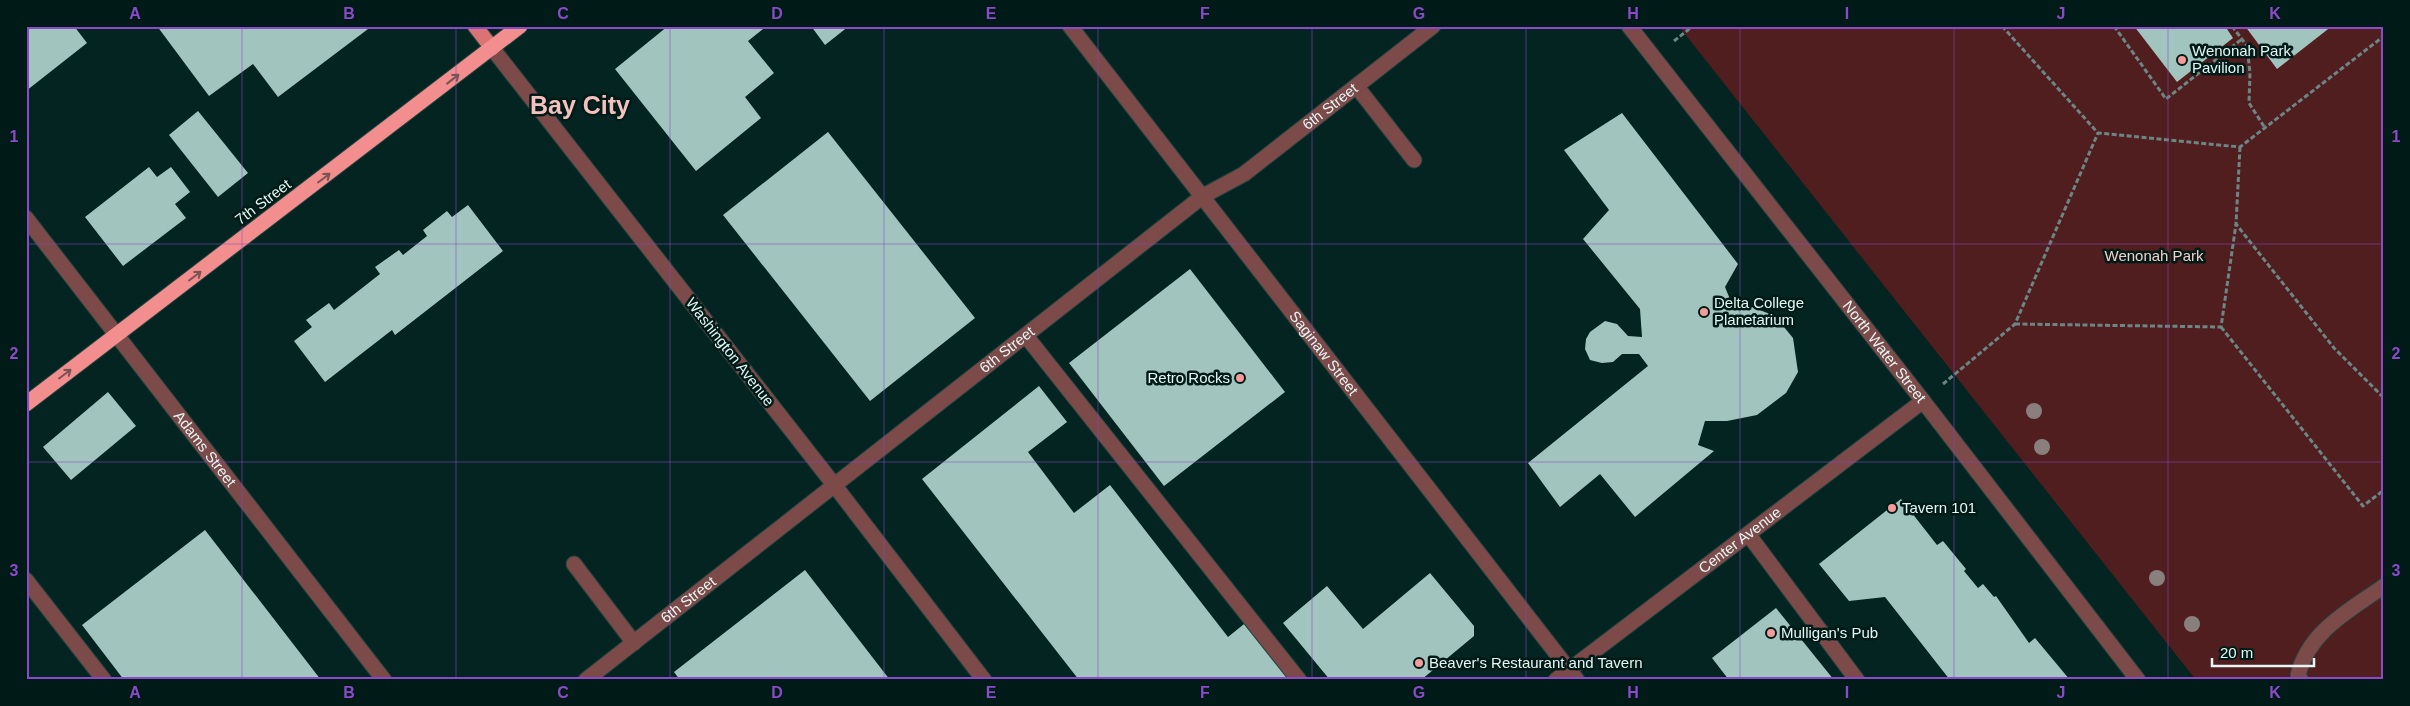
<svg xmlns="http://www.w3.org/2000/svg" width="2410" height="706" font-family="Helvetica,sans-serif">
<rect width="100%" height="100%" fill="#032420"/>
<!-- park -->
<path fill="#501e1f" d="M1685 26H2384V680H2196L1681 29Z"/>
<!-- building -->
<g fill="#a1c4be">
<path d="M26 26H74L87 43 26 91Z"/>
<path d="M157 26H372L278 97 253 64 209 96Z"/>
<path d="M668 26H767L748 41 774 73 745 97 761 118 696 171 615 69Z"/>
<path d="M811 26H849L825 45Z"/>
<path d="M2134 26H2225L2233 38 2177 82Z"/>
<path d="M2245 26H2332L2277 69Z"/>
<path d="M198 111 248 173 218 197 169 135Z"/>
<path d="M1622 113 1738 264 1725 287 1734 309 1752 307 1775 316 1793 338 1798 372 1786 393 1757 415 1727 421H1705L1698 445 1714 451 1635 517 1600 474 1560 507 1528 463 1648 366 1639 354H1622L1613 362 1602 363 1590 360 1585 349 1586 339 1590 332 1605 321 1617 324 1628 336 1642 337 1640 309 1583 239 1609 210 1564 150Z"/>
<path d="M828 132 975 318 870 401 723 215Z"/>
<path d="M149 167 157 177 171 167 190 192 175 204 186 218 123 266 85 217Z"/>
<path d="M468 205 503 251 395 335 392 330 325 382 294 341 312 327 306 320 329 303 334 310 380 274 375 267 399 250 403 255 427 236 423 230 447 211 452 217Z"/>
<path d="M1190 269 1285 392 1164 486 1069 363Z"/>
<path d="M1039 386 1067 422 1028 452 1074 513 1110 485 1228 637 1249 620 1296 680H1079L922 479Z"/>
<path d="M108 392 136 426 71 480 43 447Z"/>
<path d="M1901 499 1937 545 1943 541 1966 569 1964 571 1978 588 1983 584 1994 597 1996 596 2029 643 2035 638 2070 680H1950L1885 597 1849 601 1819 564Z"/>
<path d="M205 530 321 680H124L82 625Z"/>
<path d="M805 570 890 680H680L674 672Z"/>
<path d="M1430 573 1474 626V636L1421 680H1330L1283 623 1327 586 1363 629Z"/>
<path d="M1776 608 1834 680H1729L1712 658Z"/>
</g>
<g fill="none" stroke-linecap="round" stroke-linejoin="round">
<!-- minor casing -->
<g stroke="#23423e" stroke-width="17">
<g id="minor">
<path id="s1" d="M1070 26 1577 680"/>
<path id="s2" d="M1629 26 1923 401 2138 680"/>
<path d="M492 48 835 486 984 680"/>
<path d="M1357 87 1414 160"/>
<path id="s3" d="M26 218 384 680"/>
<path d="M1026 336 1299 680"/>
<path d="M1748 534 1857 680"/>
<path d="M574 564 634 643"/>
<path d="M26 580 104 680"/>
<path id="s4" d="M586 680 1203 196 1244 174 1433 26"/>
<path id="s5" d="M1556 680 1923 401"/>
<path d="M2301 680 2298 675C2309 631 2349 611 2384 586"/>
</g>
</g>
<!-- major casing -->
<g stroke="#23423e" stroke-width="17">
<path id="major" d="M475 26 492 48"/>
</g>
<!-- highway casing -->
<g stroke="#23423e" stroke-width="17">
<path id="highway" d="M26 404 520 26"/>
</g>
<!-- path -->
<g stroke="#6c8683" stroke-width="3" stroke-dasharray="5 2.5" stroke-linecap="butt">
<path d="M2002 26 2098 133 2240 147 2384 36"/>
<path d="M2114 26 2166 99 2242 39"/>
<path d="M2232 26 2247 46 2250 73 2249 103 2265 128"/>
<path d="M1674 41 1693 26"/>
<path d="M2240 147 2236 224 2334 348 2384 398"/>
<path d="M2015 324 2221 327 2236 224"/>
<path d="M2221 327 2363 506 2384 490"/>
<path d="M1943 384 2015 324 2098 133"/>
</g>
<!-- minor -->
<use href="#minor" stroke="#7d4a4a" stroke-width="15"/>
<!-- major -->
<use href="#major" stroke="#db7374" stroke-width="15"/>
<!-- highway -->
<use href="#highway" stroke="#f28e8d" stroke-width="15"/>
</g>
<!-- trees -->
<g fill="#89807e">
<circle cx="2034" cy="411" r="8"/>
<circle cx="2042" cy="447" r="8"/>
<circle cx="2157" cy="578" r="8"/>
<circle cx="2192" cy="624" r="8"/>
</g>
<!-- one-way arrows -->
<defs><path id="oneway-shaft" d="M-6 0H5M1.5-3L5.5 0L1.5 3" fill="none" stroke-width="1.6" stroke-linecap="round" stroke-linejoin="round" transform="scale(1.25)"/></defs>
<g stroke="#795452">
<use href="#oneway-shaft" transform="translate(453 79) rotate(-38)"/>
<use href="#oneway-shaft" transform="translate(324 178) rotate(-37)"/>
<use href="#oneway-shaft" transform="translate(195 276) rotate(-37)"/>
<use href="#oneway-shaft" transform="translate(65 374) rotate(-37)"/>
</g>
<!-- grid -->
<path fill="none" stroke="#8b4ac7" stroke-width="1" stroke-opacity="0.55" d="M242 26V680M456 26V680M670 26V680M884 26V680M1098 26V680M1312 26V680M1526 26V680M1740 26V680M1954 26V680M2168 26V680M26 244H2384M26 462H2384"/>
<!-- markers -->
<g fill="#f59b9a" stroke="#001b17" stroke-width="2">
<circle cx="2182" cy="60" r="5"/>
<circle cx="1704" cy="312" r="5"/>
<circle cx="1240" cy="378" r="5"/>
<circle cx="1892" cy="508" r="5"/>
<circle cx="1771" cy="633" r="5"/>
<circle cx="1419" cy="663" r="5"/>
</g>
<g text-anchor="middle" stroke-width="5" stroke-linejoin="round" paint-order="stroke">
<!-- poi labels -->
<g font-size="15" fill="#e5f7f4" stroke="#001b17" text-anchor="start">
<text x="2192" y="56">Wenonah Park<tspan x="2192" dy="17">Pavilion</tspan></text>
<text x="1714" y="308">Delta College<tspan x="1714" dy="17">Planetarium</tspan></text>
<text x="1230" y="383" text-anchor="end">Retro Rocks</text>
<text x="1902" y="513">Tavern 101</text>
<text x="1781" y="638">Mulligan's Pub</text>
<text x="1429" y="668">Beaver's Restaurant and Tavern</text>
</g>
<!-- street labels -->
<g font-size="15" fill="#e5f7f4" stroke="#001b17">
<text dy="5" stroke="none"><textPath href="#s4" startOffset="940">6th Street</textPath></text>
<text transform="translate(263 202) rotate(-37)" y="5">7th Street</text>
<text dy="5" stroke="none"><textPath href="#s4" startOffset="535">6th Street</textPath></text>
<text transform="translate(730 352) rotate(52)" y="5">Washington Avenue</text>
<text dy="5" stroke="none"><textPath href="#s2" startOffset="414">North Water Street</textPath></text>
<text dy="5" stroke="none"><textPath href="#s1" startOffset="414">Saginaw Street</textPath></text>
<text dy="5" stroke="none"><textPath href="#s3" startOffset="292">Adams Street</textPath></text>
<text dy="5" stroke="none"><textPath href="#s5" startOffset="231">Center Avenue</textPath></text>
<text dy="5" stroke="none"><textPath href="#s4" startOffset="130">6th Street</textPath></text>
</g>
<!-- park labels -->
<g font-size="15" fill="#f7ccca" stroke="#001b17">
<text x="2154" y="261">Wenonah Park</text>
</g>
<!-- town labels -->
<g font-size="25" font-weight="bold" fill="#f5c1bf" stroke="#001b17">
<text x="580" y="114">Bay City</text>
</g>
</g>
<!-- border -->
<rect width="2410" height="706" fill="none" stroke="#001b17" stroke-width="55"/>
<!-- scale -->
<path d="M2212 658v8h102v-8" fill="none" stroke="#e5f7f4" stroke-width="2.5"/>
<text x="2220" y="658" font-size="15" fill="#e5f7f4" stroke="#001b17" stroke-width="4" paint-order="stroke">20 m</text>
<rect x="28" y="28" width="2354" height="650" fill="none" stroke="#8b4ac7" stroke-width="2"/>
<g font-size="16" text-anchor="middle" font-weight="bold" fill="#8b4ac7">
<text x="135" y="19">A</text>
<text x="349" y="19">B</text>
<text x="563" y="19">C</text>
<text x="777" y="19">D</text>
<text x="991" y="19">E</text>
<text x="1205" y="19">F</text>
<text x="1419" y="19">G</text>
<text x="1633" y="19">H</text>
<text x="1847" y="19">I</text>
<text x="2061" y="19">J</text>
<text x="2275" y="19">K</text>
<text x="14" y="142">1</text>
<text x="2396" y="142">1</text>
<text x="14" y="359">2</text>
<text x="2396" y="359">2</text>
<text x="14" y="576">3</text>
<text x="2396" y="576">3</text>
<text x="135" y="698">A</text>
<text x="349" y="698">B</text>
<text x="563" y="698">C</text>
<text x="777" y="698">D</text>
<text x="991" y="698">E</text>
<text x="1205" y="698">F</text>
<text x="1419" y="698">G</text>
<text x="1633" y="698">H</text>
<text x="1847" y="698">I</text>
<text x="2061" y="698">J</text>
<text x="2275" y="698">K</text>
</g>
</svg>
